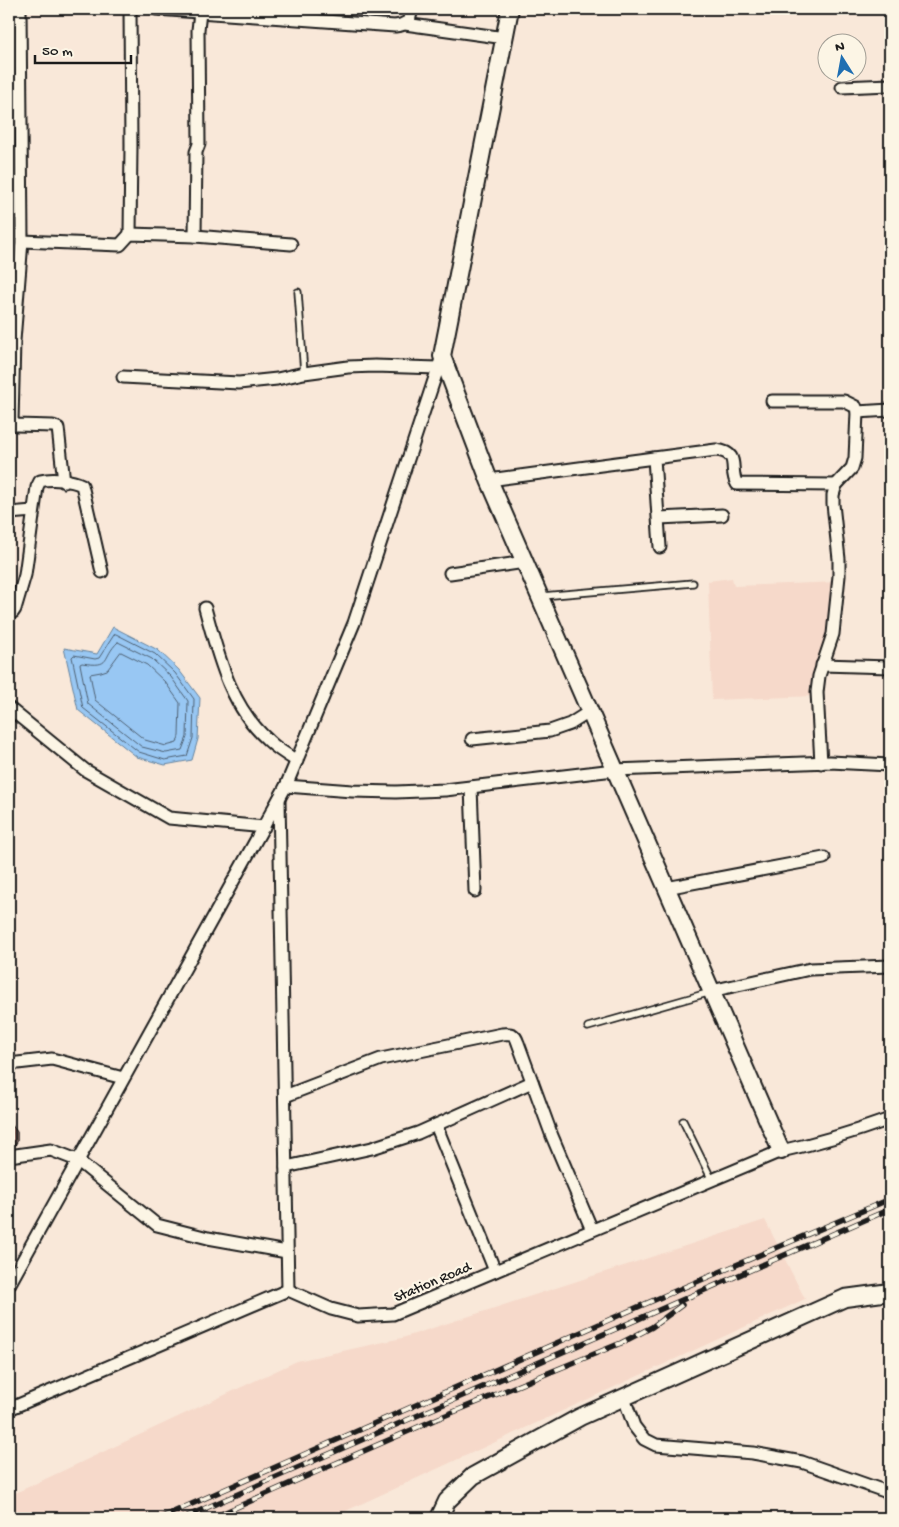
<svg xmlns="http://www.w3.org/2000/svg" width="899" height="1527" font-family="'Gochi Hand',sans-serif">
<rect width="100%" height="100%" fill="#f9e8d9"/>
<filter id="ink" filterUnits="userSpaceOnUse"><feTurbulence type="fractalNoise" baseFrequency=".02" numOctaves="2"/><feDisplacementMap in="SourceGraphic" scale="10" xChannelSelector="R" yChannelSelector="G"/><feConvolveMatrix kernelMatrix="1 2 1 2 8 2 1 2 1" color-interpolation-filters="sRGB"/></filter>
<g filter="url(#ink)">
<!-- built -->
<g fill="#f6d9ca">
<path d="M732 578 734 586 839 582 833 653 821 655 815 696 712 700 708 581Z"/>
<path d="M765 1220 805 1299 350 1509 333 1518H9V1496L297 1361 402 1338Z"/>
</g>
<!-- water -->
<path fill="#98c7f3" stroke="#66839d" d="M113 627 158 650 179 670 200 698 198 739 192 760 165 765 137 757 78 710 64 648 97 654Z"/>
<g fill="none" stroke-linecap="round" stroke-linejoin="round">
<!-- shore -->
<g stroke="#4e6072" stroke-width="1">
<path d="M116 634 155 654 175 673 194 699 193 738 187 756 165 760 139 752 83 708 72 657 74 655 95 659 99 658 114 635Z"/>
<path d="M118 642 152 659 171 677 188 701 187 737 182 750 166 753 142 747 88 704 80 664 82 663C113 668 101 658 118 642Z"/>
<path d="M121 652 147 665 165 682 180 703 179 736 177 743 166 746 145 740 95 700 90 674 101 672 107 670Z"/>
</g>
<!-- lane casing -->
<g stroke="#1c1c1c" stroke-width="9">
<g id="lane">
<path d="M298 292 304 373"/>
<path d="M542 596 693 583"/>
<path d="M588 1027 711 992"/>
<path d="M683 1121 712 1180"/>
</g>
</g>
<!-- street casing -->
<g stroke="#1c1c1c" stroke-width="15">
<g id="street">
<path d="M20 9 22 241 14 341 12 421 16 425 53 426 58 428 64 482"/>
<path d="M130 9 131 146 130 234"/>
<path d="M156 9 395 26 401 25 409 21 412 9"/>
<path d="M405 24 505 38"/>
<path d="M842 87 890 85"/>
<path d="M195 236 196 152 199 144 198 30 200 12"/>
<path d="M22 241 120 245 130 234 195 236 291 244"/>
<path d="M123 377 239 383 277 379 304 373 348 367 375 366 438 368"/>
<path d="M772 401H844L856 407 857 412 855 458 852 468 836 485 833 495V504L839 559V576L833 634 819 676 817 692 821 763"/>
<path d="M857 412 890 410"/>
<path d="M489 480 654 458"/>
<path d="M9 513 33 511"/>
<path d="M659 518 722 515"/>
<path d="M660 547 654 458 716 450C742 453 728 470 737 484L836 485"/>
<path d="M450 573 525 562"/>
<path d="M205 608C218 655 230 707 269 741 277 749 287 755 297 761"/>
<path d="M9 614 13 612 15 609 25 575 37 487 40 481C52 478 72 480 82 485L102 572"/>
<path d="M822 665 890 667"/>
<path d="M9 708 85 770 169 818 264 827"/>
<path d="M472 739 550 731 570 724 589 712"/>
<path d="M286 786 352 791 396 792 445 790 614 770 830 762 890 765"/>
<path d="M471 787 475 891"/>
<path d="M279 799 288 1290"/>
<path d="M666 888 824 858"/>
<path d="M711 991 810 969 890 966"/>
<path d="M9 1064 52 1059 123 1078"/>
<path d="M285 1096 381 1059 502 1034C512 1033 515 1034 518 1043L552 1136 592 1230"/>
<path d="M436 1125 495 1271"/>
<path d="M9 1156 51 1150 77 1160 157 1225 208 1238 287 1252"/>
<path d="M286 1167 372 1148 418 1133 532 1082"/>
<path d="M9 1285 286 786 354 623 442 356"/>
<path d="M624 1398 634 1426 644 1439 656 1445 753 1453 802 1462 890 1493"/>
<path d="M9 1409 288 1290 331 1309 358 1316 393 1314 781 1151C818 1143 854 1132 890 1119"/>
</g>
</g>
<!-- secondary casing -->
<g stroke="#1c1c1c" stroke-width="20">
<g id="secondary">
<path d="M510 9 442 356 489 480 781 1151"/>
<path d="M439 1518 447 1501 473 1476 580 1417 845 1298 890 1292"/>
</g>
</g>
<!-- lane -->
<use href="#lane" stroke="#fcf5e5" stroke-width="5.5"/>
<!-- street -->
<use href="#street" stroke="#fcf5e5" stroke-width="11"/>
<!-- secondary -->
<use href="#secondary" stroke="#fcf5e5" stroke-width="16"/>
<!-- rail casing -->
<g stroke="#1c1c1c" stroke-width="5.5">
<g id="rail">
<path d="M160 1518 638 1307 890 1199"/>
<path d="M183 1518 890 1209"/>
<path d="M212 1518 434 1420 621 1343 652 1327 682 1305"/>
</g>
</g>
<!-- rail -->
<use href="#rail" stroke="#fcf5e5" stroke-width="4" stroke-dasharray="11" stroke-linecap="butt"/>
</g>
<!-- wall -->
<path fill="#ce9d90" stroke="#1c1c1c" d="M9 1122 17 1132V1142L13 1147 9 1148Z"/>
<!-- shaded-wall -->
<path fill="#a77f75" stroke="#1c1c1c" d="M11 1124 17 1132V1142L13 1147 9 1140Z"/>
<!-- building -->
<path fill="#efb6a7" stroke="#1c1c1c" d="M9 1122 11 1124 12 1134 9 1139Z"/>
</g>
<g text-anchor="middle" stroke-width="4.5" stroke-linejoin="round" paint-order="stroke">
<!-- street labels -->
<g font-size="15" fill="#1c1c1c" stroke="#fcf5e5">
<text transform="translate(432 1281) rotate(-23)" y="5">Station Road</text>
</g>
</g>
<!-- margin -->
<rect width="899" height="1527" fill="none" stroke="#fcf5e5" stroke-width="30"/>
<rect x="15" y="15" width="869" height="1497" fill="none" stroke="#1c1c1c" stroke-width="2" filter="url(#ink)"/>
<!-- north arrow -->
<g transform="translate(842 58) rotate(349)"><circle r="24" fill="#fcf5e5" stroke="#a29e95"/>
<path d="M0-4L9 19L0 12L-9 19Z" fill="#1f6fb2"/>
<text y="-8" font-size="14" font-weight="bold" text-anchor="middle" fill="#1c1c1c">N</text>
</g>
<!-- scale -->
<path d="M35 55v8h96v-8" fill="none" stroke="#1c1c1c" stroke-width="2.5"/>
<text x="42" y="55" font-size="15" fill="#1c1c1c" stroke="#fcf5e5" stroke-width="4" paint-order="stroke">50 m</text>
</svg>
